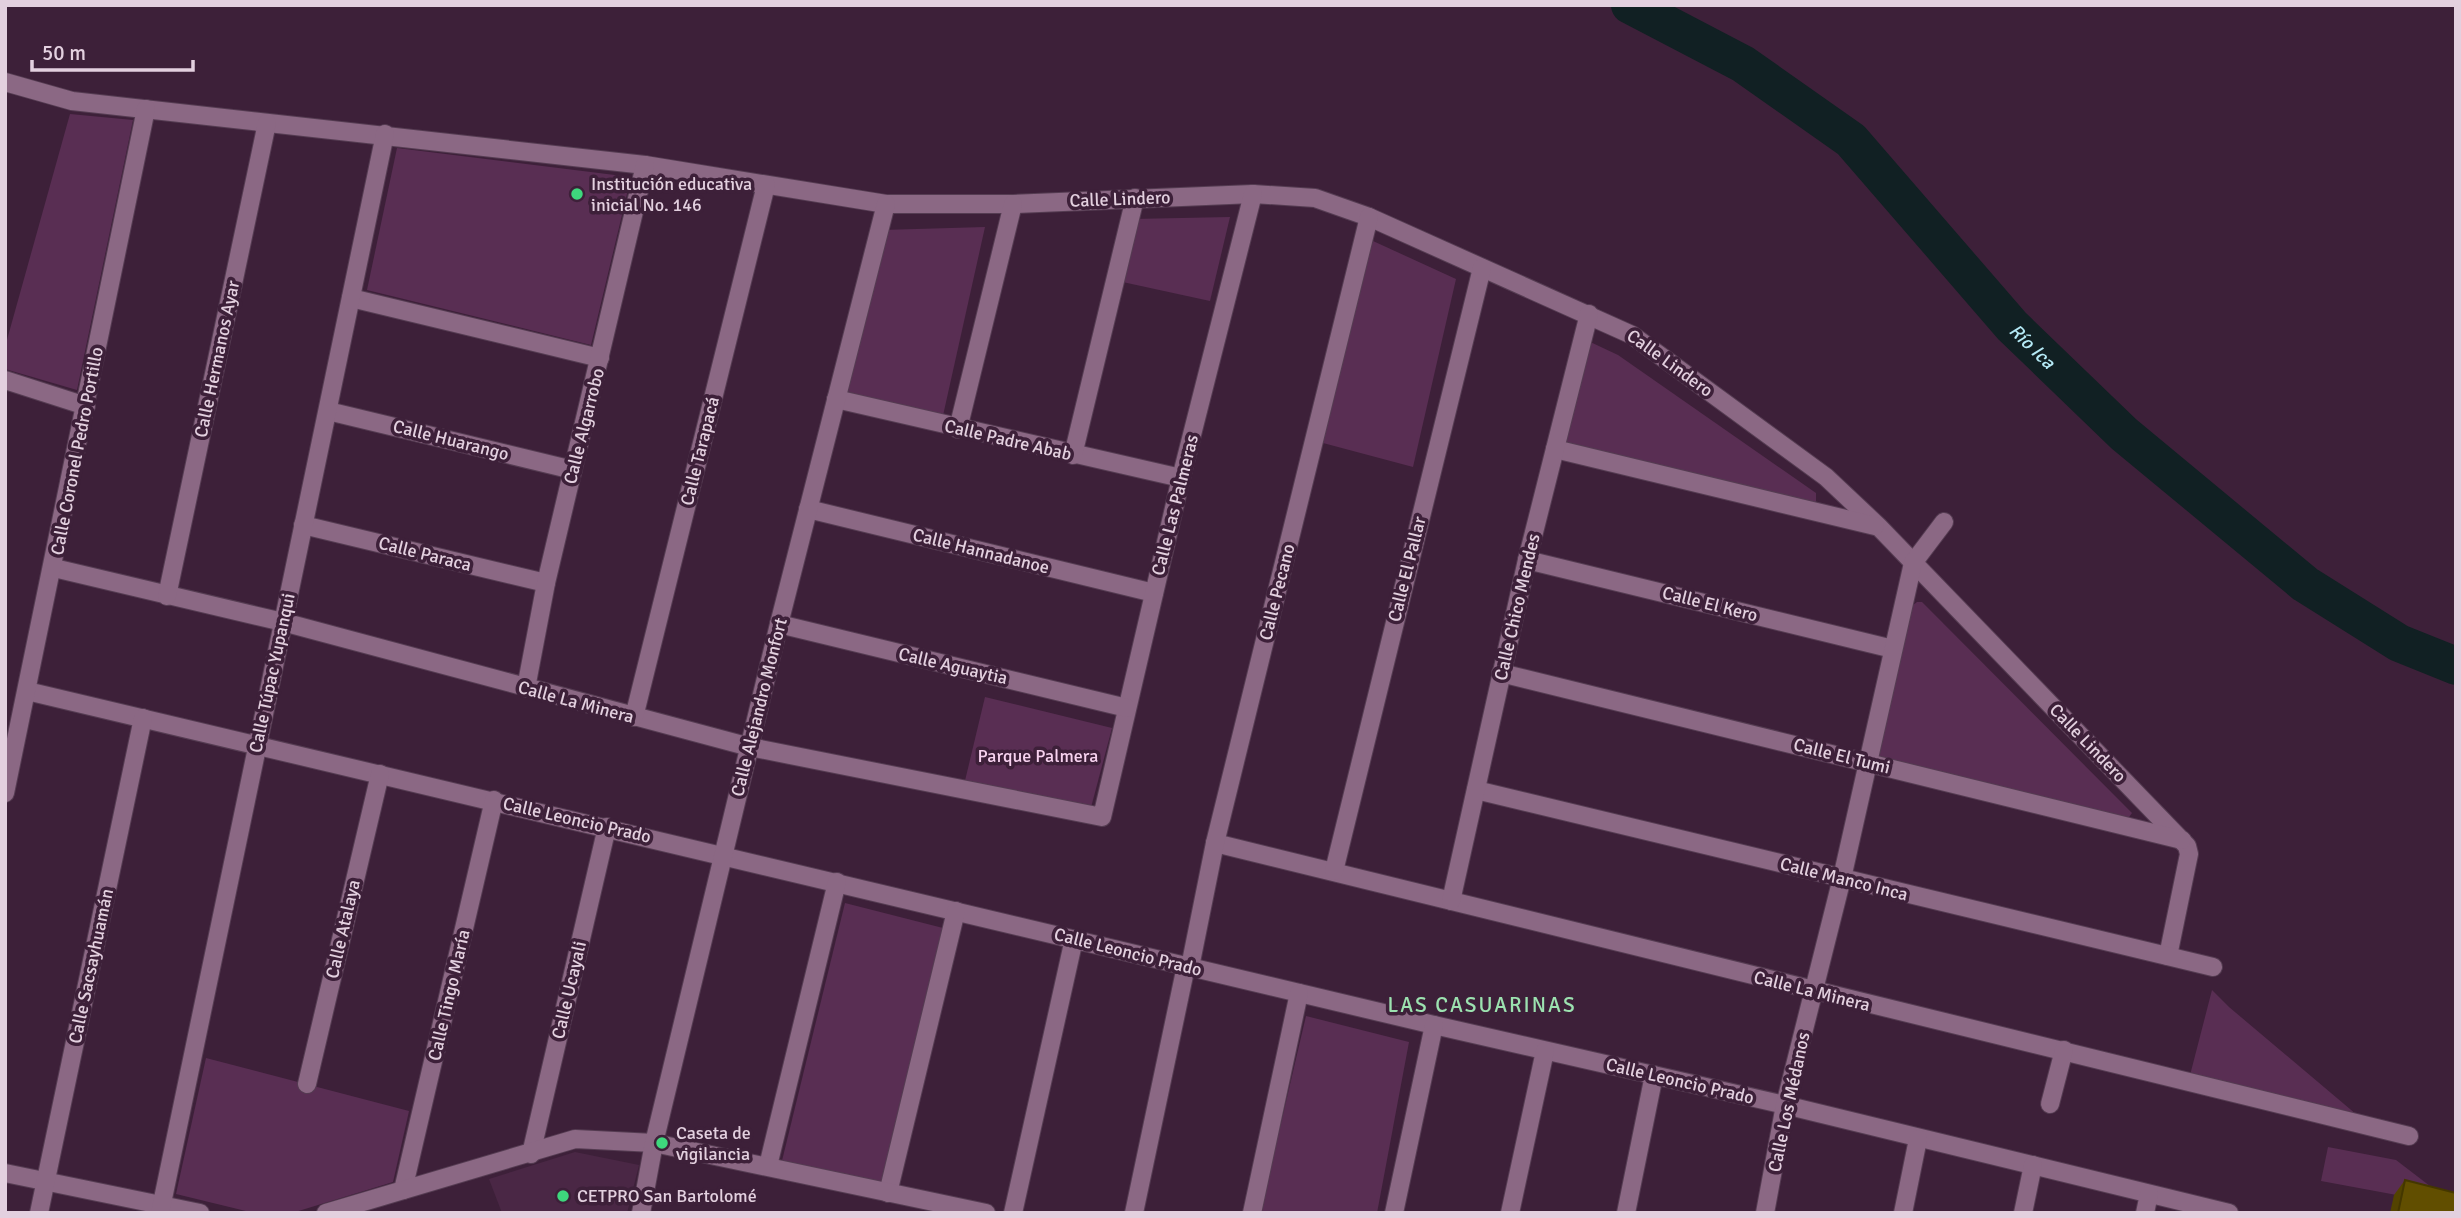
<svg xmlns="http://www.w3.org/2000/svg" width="2461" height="1218" font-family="Signika,sans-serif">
<rect width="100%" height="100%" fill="#3d2039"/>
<!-- built -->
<path fill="#4a2745" d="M575 1152 639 1165 627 1213H502L489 1179Z"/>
<!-- park -->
<g fill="#592e53">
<path d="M70 114 133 120 77 390 5 369V347Z"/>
<path d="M397 148 631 177 591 345 367 290Z"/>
<path d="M1230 217 1210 301 1118 281 1132 219Z"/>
<path d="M985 227 942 420 843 396 882 230Z"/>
<path d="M1373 241 1456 279 1413 467 1323 443 1367 246Z"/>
<path d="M1586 340 1618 355 1816 493V501L1810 508 1561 448Z"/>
<path d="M1917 602H1922L2132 813 2127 820 1875 764 1913 605Z"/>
<path d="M985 697 1112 728 1089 815 964 785Z"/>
<path d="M845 903 943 928 880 1188 780 1169Z"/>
<path d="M2212 990 2229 1007 2376 1131 2188 1083Z"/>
<path d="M1306 1016 1409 1042 1377 1213H1260Z"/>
<path d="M206 1058 409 1111 393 1182 292 1213H254L176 1194Z"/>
<path d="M2328 1147 2396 1160 2456 1206 2321 1181Z"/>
</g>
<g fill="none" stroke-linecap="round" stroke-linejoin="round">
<!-- river -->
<path stroke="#112023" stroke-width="38" id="s1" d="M1630 5 1743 64 1851 140 2012 326 2124 434 2305 584 2399 643 2456 666"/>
<!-- minor casing -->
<g stroke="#553c52" stroke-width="20">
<g id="minor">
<path d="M5 82 72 101 645 165 886 204H1013L1253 194 1315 198 1369 217 1632 335 1826 477 1878 526 2187 846 2189 854 2168 956"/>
<path d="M351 298 600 358"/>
<path d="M5 380 86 406"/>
<path d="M836 399 1181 478"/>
<path d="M328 411 573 470"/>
<path d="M958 429 1013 204"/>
<path d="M1555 449 1875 526"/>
<path d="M1073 455 1135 198"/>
<path d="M808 509 1154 593"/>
<path d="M303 525 546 583"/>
<path d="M1527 560 1893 649"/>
<path d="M54 568 283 622 750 747 1102 817 1181 478 1253 194"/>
<path d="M167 596 267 123"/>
<path d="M779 624 1127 708"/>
<path d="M1501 673 2182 840"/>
<path d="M526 688 546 583 645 165"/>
<path d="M27 691 1434 1025 1785 1105 2229 1213"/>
<path d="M634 717 766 185"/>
<path d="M1476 790 2213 967"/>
<path d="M5 793 146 109"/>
<path d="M1215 843 2409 1136"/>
<path d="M1334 871 1482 268"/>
<path d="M1451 901 1527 560 1589 314"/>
<path d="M1190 967 1215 843 1369 217"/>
<path d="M307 1084 380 774"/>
<path d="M2050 1104 2064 1050"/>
<path d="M531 1154 607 827"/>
<path d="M768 1166 837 882"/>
<path d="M5 1173 200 1213"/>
<path d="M403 1190 494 800"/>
<path d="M888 1193 956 911"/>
<path d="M39 1213 143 718"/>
<path d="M160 1213 385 134"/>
<path d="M326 1213 575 1139 654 1143 986 1213"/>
<path d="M641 1213 654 1143 779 624 886 204"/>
<path d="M1013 1213 1074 939"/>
<path d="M1134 1213 1186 966"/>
<path d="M1252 1213 1299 993"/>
<path d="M1394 1213 1434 1025"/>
<path d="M1510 1213 1545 1051"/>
<path d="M1626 1213 1654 1075"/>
<path d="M1765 1213 1785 1105 1842 878 1913 563 1944 522"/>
<path d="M1903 1213 1918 1139"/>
<path d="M2023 1213 2033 1165"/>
<path d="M2145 1213 2149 1194"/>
</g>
</g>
<!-- minor -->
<use href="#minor" stroke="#8b6884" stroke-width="18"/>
</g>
<!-- wall -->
<path fill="#534300" d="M2405 1180 2456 1213H2390L2394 1195Z"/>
<!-- building -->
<path fill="#614e00" stroke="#443700" stroke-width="2" d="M2405 1180 2456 1193V1213H2398Z"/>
<!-- markers -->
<g fill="#3ed77d" stroke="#3d2039" stroke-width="2.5">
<circle cx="577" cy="194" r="7"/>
<circle cx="662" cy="1143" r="7"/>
<circle cx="563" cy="1196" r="7"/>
</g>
<g text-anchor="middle" stroke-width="7" stroke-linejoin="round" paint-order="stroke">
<!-- poi labels -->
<g font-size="18" fill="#e3d0df" stroke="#3d2039" text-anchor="start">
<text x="591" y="190">Institución educativa<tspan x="591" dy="21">inicial No. 146</tspan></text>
<text x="676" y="1139">Caseta de<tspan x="676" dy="21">vigilancia</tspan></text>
<text x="577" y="1202">CETPRO San Bartolomé</text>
</g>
<!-- street labels -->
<g font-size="18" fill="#e3d0df" stroke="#3d2039">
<text transform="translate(1120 199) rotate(-2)" y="6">Calle Lindero</text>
<text transform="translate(217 359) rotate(-78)" y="6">Calle Hermanos Ayar</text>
<text transform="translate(1670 363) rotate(36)" y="6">Calle Lindero</text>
<text transform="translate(584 426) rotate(-76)" y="6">Calle Algarrobo</text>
<text transform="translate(451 440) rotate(14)" y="6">Calle Huarango</text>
<text transform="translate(1008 440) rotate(13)" y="6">Calle Padre Abab</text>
<text transform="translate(77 451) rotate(-79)" y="6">Calle Coronel Pedro Portillo</text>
<text transform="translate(700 451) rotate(-76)" y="6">Calle Tarapacá</text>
<text transform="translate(1175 505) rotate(-76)" y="6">Calle Las Palmeras</text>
<text transform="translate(981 551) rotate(14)" y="6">Calle Hannadanoe</text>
<text transform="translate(425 554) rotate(14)" y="6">Calle Paraca</text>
<text transform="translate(1407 569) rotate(-76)" y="6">Calle El Pallar</text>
<text transform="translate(1277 592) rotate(-76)" y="6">Calle Pecano</text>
<text transform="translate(1710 604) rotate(14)" y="6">Calle El Kero</text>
<text transform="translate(1517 607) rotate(-77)" y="6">Calle Chico Mendes</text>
<text transform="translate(953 666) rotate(13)" y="6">Calle Aguaytia</text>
<text transform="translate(272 673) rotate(-78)" y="6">Calle Túpac Yupanqui</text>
<text transform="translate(576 702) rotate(15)" y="6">Calle La Minera</text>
<text transform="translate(759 707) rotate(-76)" y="6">Calle Alejandro Monfort</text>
<text transform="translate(2088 743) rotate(46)" y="6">Calle Lindero</text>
<text transform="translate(1842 756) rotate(14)" y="6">Calle El Tumi</text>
<text transform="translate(577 820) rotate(13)" y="6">Calle Leoncio Prado</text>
<text transform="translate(1844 879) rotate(14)" y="6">Calle Manco Inca</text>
<text transform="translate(343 929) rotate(-77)" y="6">Calle Atalaya</text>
<text transform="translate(1128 952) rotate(14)" y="6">Calle Leoncio Prado</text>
<text transform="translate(91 966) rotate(-78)" y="6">Calle Sacsayhuamán</text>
<text transform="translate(569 990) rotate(-77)" y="6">Calle Ucayali</text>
<text transform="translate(1812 991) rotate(14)" y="6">Calle La Minera</text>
<text transform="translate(449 995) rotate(-77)" y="6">Calle Tingo María</text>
<text transform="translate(1680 1081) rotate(13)" y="6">Calle Leoncio Prado</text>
<text transform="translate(1789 1102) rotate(-78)" y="6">Calle Los Médanos</text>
</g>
<!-- park labels -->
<g font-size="18" fill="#f7d2ef" stroke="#3d2039">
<text x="1038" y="762">Parque Palmera</text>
</g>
<!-- water labels -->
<g font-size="19" font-style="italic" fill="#b5eaf6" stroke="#3d2039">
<text dy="7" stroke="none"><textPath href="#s1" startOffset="534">Río Ica</textPath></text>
</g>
<!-- quarter labels -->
<g font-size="21" letter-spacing="2" fill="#9ce2b0" stroke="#3d2039">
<text x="1482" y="1012">LAS CASUARINAS</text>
</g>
</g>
<!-- border -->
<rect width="2461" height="1218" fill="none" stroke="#e3d0df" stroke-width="14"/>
<!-- scale -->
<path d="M32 60v10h161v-10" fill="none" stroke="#e3d0df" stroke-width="3.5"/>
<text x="42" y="60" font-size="21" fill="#e3d0df" stroke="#3d2039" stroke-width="5" paint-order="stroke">50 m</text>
</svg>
